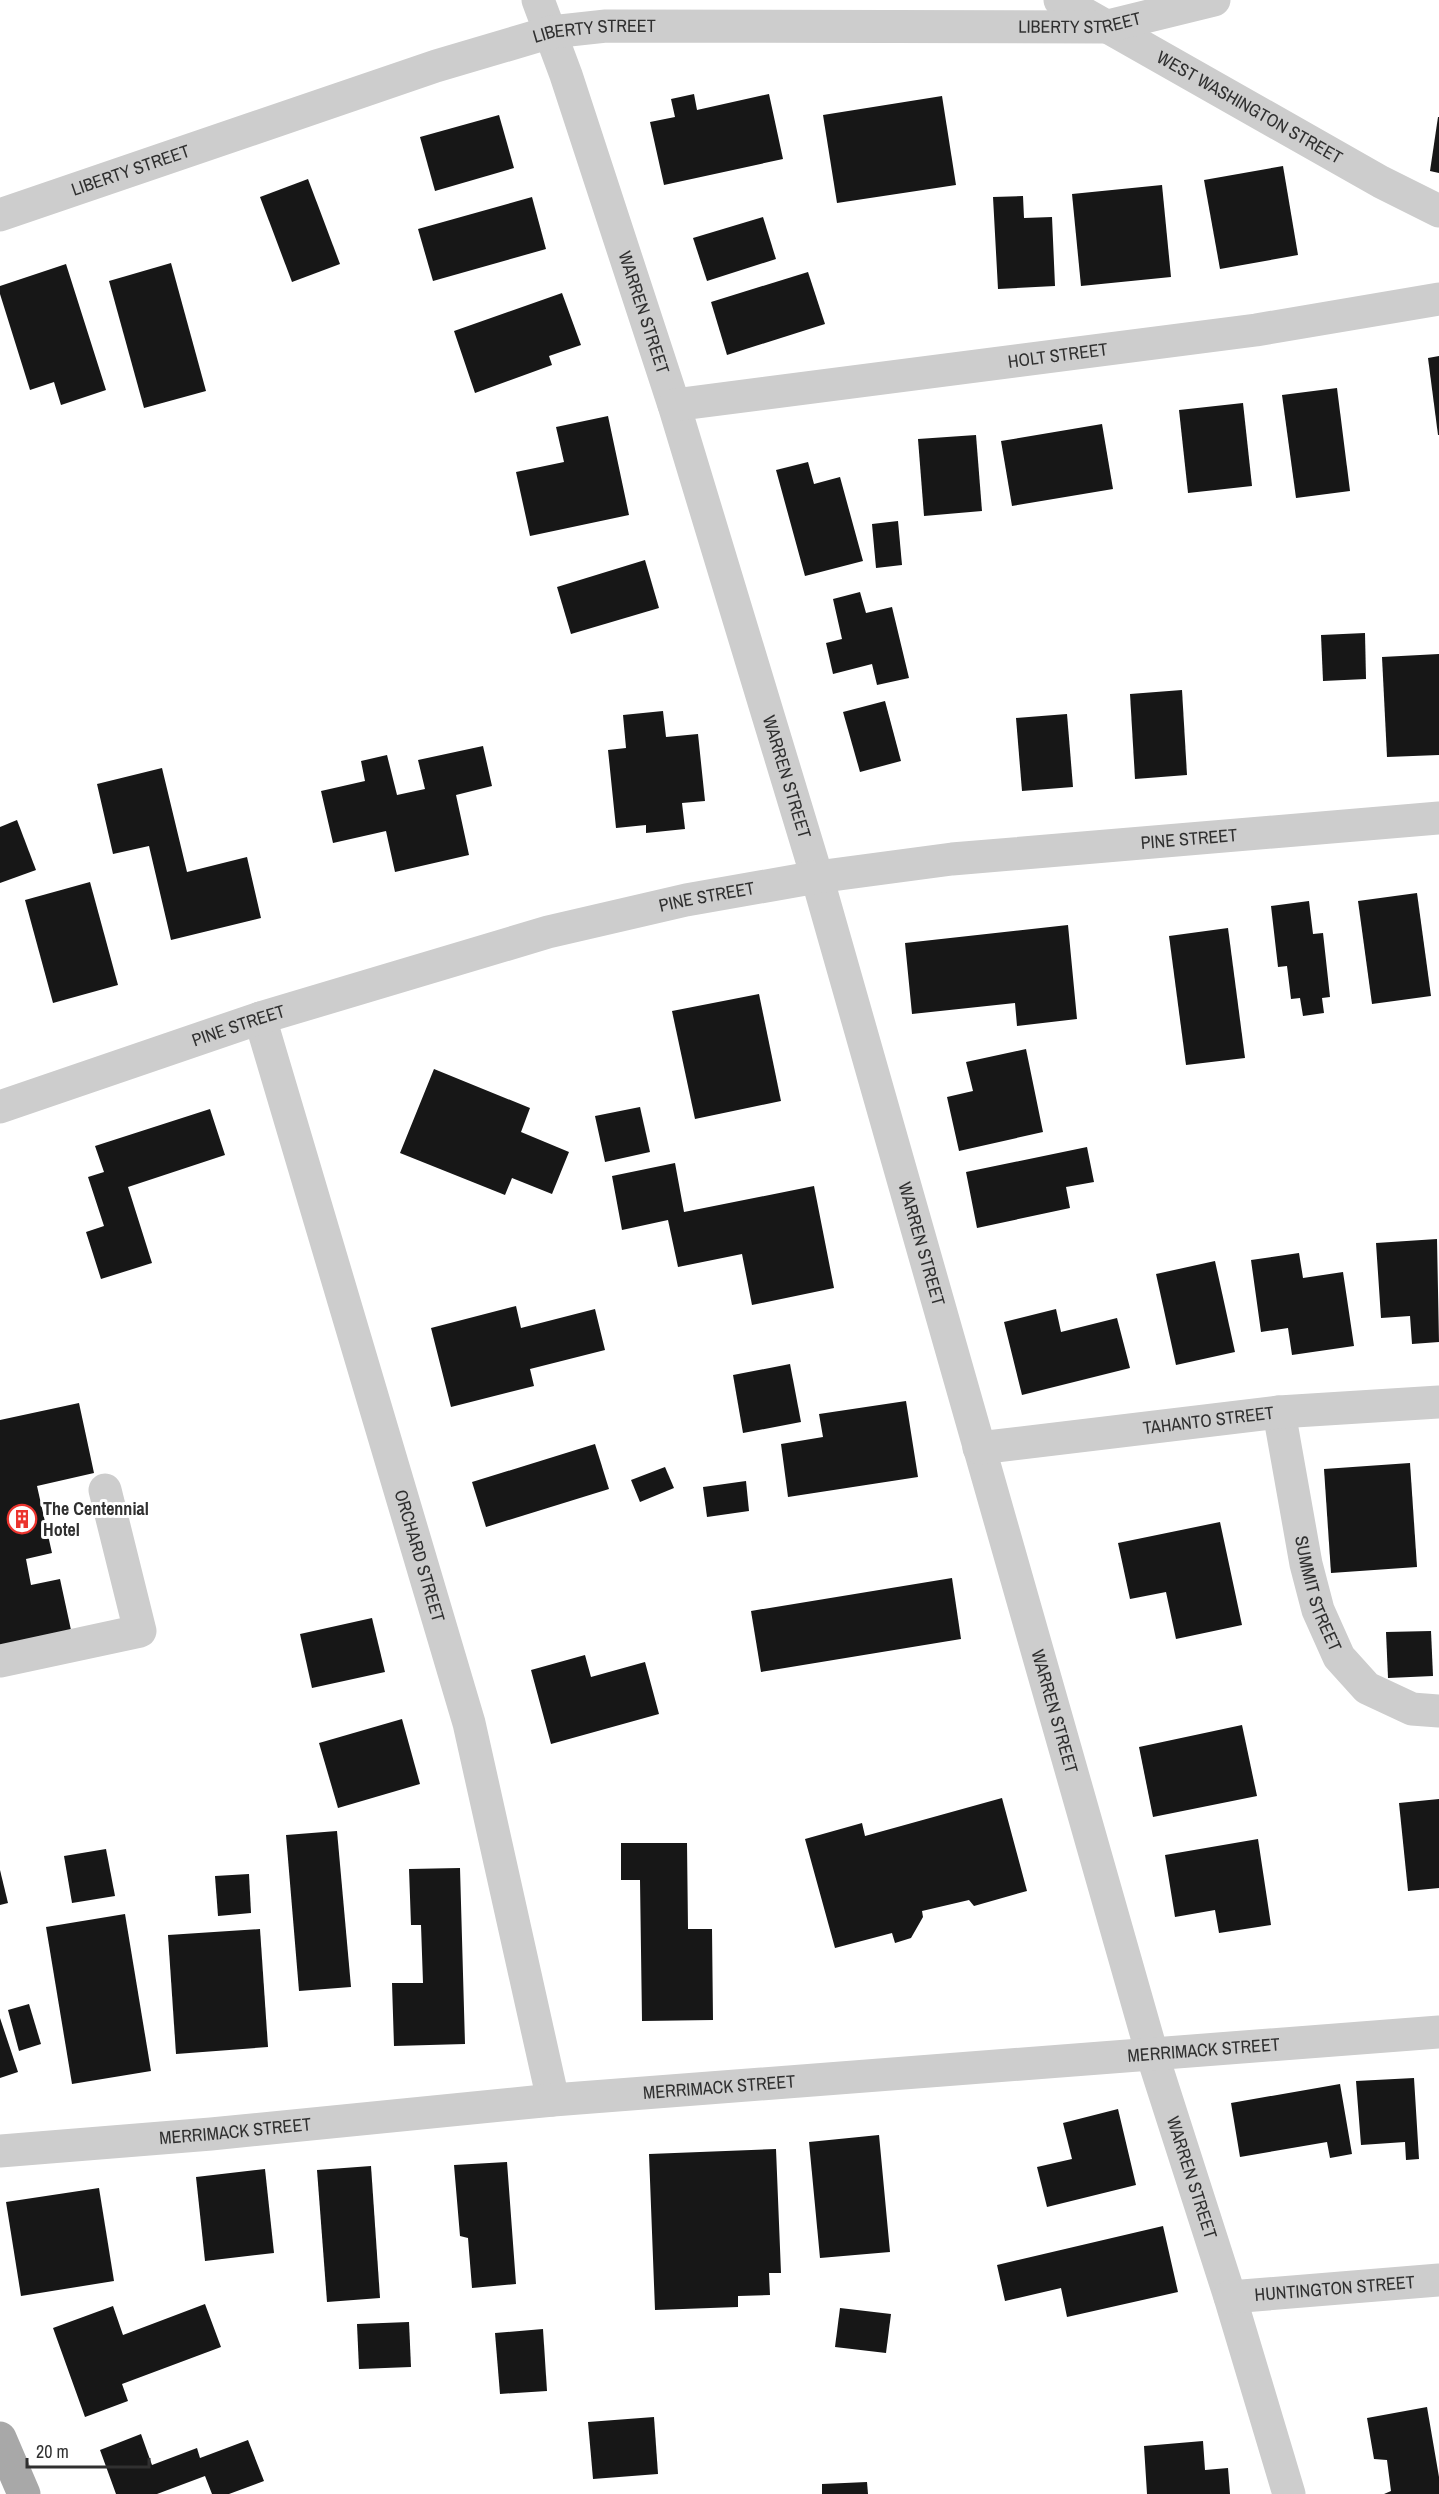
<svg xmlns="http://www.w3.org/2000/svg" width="1439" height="2494" font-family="'Archivo Narrow',sans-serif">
<rect width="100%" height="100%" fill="#fff"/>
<!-- building -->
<g fill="#171717">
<path d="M694 94 697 110 769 94 783 159 664 185 650 122 675 117 671 99Z"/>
<path d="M942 96 956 185 837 203 823 115Z"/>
<path d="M499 115 514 168 435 191 420 137Z"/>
<path d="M1438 117H1439V173L1430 171Z"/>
<path d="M1283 166 1298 255 1220 269 1204 180Z"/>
<path d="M308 179 340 264 292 282 260 197Z"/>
<path d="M1162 185 1171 277 1081 286 1072 194Z"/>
<path d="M1023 196 1024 218 1052 217 1055 286 998 289 993 197Z"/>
<path d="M532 197 546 249 433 281 418 229Z"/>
<path d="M763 217 776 259 707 281 693 238Z"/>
<path d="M171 263 206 391 144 408 109 281Z"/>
<path d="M66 264 106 390 61 405 54 382 30 390 0 294V286Z"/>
<path d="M808 272 825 324 727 355 711 302Z"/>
<path d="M562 293 581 345 549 356 552 365 475 393 454 331Z"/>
<path d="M1439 356V435H1438L1428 358Z"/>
<path d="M1337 388 1350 491 1296 498 1282 395Z"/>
<path d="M1243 403 1252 486 1188 493 1179 410Z"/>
<path d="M608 416 629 515 530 536 516 472 564 462 556 427Z"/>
<path d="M1102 424 1113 489 1012 506 1001 441Z"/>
<path d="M976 435 982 511 924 516 918 439Z"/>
<path d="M808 462 814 484 840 477 863 561 805 576 776 470Z"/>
<path d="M898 521 902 565 876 568 872 524Z"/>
<path d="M645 560 659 608 571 634 557 587Z"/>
<path d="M860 592 866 613 892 607 909 678 877 685 872 664 833 674 826 643 842 639 833 599Z"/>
<path d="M1365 633 1366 679 1323 681 1321 635Z"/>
<path d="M1439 654V755L1387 757 1382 657Z"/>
<path d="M1182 690 1187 775 1135 779 1130 694Z"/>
<path d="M885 701 901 761 860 772 843 712Z"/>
<path d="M663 711 666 737 698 734 705 801 682 803 685 829 646 833V825L616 828 608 750 626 748 623 715Z"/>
<path d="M1067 714 1073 787 1022 791 1016 718Z"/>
<path d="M483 746 492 786 456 795 469 855 395 872 386 831 333 843 321 791 365 781 361 761 387 755 397 795 425 789 418 760Z"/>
<path d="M162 768 187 872 247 857 261 918 171 940 149 846 113 854 97 784Z"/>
<path d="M17 820 36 870 0 883V827Z"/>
<path d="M90 882 118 985 53 1003 25 900Z"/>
<path d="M1417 893 1431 996 1372 1004 1358 901Z"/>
<path d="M1309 901 1313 934 1323 933 1330 997 1322 998 1324 1013 1303 1016 1300 998 1291 999 1287 966 1278 967 1271 906Z"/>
<path d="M1068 925 1077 1019 1017 1026 1015 1003 912 1014 905 943Z"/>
<path d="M1228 928 1245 1058 1186 1065 1169 936Z"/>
<path d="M759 994 781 1101 695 1119 672 1011Z"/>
<path d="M1026 1049 1043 1132 959 1151 947 1097 973 1091 966 1062Z"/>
<path d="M434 1069 530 1108 521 1132 569 1152 552 1194 512 1178 505 1195 400 1153Z"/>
<path d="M640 1107 650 1152 605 1162 595 1116Z"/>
<path d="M210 1109 225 1155 128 1187 152 1263 101 1279 86 1232 104 1226 88 1177 104 1172 95 1146Z"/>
<path d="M1087 1147 1094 1182 1066 1187 1070 1208 977 1228 966 1172Z"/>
<path d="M675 1163 684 1212 814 1186 834 1288 752 1305 742 1254 678 1267 668 1220 622 1230 612 1176Z"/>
<path d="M1437 1239 1439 1342 1412 1344 1410 1316 1381 1318 1376 1243Z"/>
<path d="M1299 1253 1303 1278 1343 1272 1354 1346 1292 1355 1288 1328 1261 1332 1251 1260Z"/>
<path d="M1215 1261 1235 1352 1176 1365 1156 1274Z"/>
<path d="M516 1306 521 1328 595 1309 605 1350 530 1369 534 1386 451 1407 431 1328Z"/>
<path d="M1056 1309 1061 1332 1117 1318 1130 1368 1022 1395 1004 1322Z"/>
<path d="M790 1364 801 1422 743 1433 733 1375Z"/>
<path d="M906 1401 918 1477 788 1497 781 1444 823 1437 819 1414Z"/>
<path d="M79 1403 94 1473 37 1486 52 1553 26 1559 31 1585 60 1579 71 1630 0 1645V1420Z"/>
<path d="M595 1444 609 1489 486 1527 472 1482Z"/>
<path d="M1410 1463 1417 1567 1331 1573 1324 1469Z"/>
<path d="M665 1467 674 1488 640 1502 631 1480Z"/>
<path d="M746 1481 749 1511 707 1517 703 1487Z"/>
<path d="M1220 1522 1242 1625 1176 1639 1166 1592 1130 1599 1118 1543Z"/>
<path d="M952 1578 961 1639 761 1672 751 1611Z"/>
<path d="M372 1618 385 1672 312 1688 300 1634Z"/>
<path d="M1431 1631 1433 1676 1388 1678 1386 1632Z"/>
<path d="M585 1655 591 1677 645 1662 659 1714 551 1744 531 1670Z"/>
<path d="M402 1719 420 1784 338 1808 319 1743Z"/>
<path d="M1242 1725 1257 1796 1153 1817 1139 1747Z"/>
<path d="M1002 1798 1027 1891 974 1906 969 1900 922 1911 923 1917 911 1938 895 1943 892 1933 835 1948 805 1839 862 1823 865 1836Z"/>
<path d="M1439 1799V1888L1408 1891 1399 1803Z"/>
<path d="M337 1831 351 1987 299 1991 286 1835Z"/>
<path d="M1258 1839 1271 1925 1219 1933 1215 1910 1175 1917 1165 1855Z"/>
<path d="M621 1843H687L688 1929H712L713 2020 642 2021 640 1880H621Z"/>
<path d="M106 1849 115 1896 72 1903 64 1856Z"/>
<path d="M460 1868 465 2044 394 2046 392 1983H423L421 1925H411L409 1869Z"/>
<path d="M0 1870 8 1903 0 1905Z"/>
<path d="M249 1874 251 1913 218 1916 215 1876Z"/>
<path d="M125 1914 151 2071 72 2084 46 1927Z"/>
<path d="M260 1929 268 2047 176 2054 168 1935Z"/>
<path d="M29 2004 41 2044 19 2051 8 2010Z"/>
<path d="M0 2018 18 2072 0 2078Z"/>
<path d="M1414 2078 1419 2159 1406 2160 1405 2142 1361 2145 1356 2081Z"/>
<path d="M1340 2084 1352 2154 1330 2158 1327 2142 1240 2157 1231 2103Z"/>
<path d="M1118 2109 1136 2185 1047 2207 1037 2167 1072 2159 1063 2123Z"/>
<path d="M879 2135 890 2252 820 2258 809 2142Z"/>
<path d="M776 2149 781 2273H769L770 2295 738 2296V2307L655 2310 649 2154Z"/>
<path d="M507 2162 516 2284 472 2288 468 2238 460 2236 454 2165Z"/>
<path d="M371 2166 380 2298 327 2302 317 2170Z"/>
<path d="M265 2169 274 2253 205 2261 196 2177Z"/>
<path d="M99 2188 114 2281 21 2296 6 2202Z"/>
<path d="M1163 2226 1178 2292 1067 2317 1061 2288 1005 2301 997 2265Z"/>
<path d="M205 2304 221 2347 122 2384 128 2401 85 2417 53 2328 113 2306 123 2335Z"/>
<path d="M840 2308 891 2314 886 2353 835 2347Z"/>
<path d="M409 2322 411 2367 359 2369 357 2324Z"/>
<path d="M543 2329 547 2391 500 2394 495 2333Z"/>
<path d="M1427 2407 1439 2477V2494H1384L1391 2491 1387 2460 1374 2459 1367 2418Z"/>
<path d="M654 2417 658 2474 593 2479 588 2422Z"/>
<path d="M141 2434 152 2465 197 2448 200 2458 248 2440 264 2481 229 2494H212L205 2476 157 2494H116L100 2450Z"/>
<path d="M1203 2441 1205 2470 1228 2468 1230 2494H1147L1144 2446Z"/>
<path d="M867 2482 868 2494H822V2484Z"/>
</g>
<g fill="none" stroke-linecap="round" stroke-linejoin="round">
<!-- minor -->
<g stroke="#cdcdcd" stroke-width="33">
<path id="s1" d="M538 0 566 75 674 405 817 877 1152 2054 1230 2297 1289 2494"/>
<path id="s2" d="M1060 0 1381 182 1439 211"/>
<path id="s3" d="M0 215 436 66 551 32 606 26 1104 27 1214 0"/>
<path id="s4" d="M674 405 1256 330 1439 299"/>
<path id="s5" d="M260 1018 469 1723 553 2100"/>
<path id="s6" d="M0 1107 260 1018 548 932 686 900 817 877 952 859 1439 818"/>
<path id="s7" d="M1279 1412 1306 1564 1318 1610 1339 1657 1367 1688 1412 1709 1439 1711"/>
<path id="s8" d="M979 1448 1279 1412 1439 1402"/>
<path d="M0 1661 140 1631 105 1490"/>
<path id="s9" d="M0 2151 211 2134 553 2100 1439 2032"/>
<path id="s10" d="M1230 2297 1439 2280"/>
</g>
<!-- major -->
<path stroke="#a8a8a8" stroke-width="33" d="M0 2438 24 2494"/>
</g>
<!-- icons -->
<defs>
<g id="building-ring" transform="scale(1.5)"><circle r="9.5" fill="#fff" stroke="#eb342e" stroke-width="1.5"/><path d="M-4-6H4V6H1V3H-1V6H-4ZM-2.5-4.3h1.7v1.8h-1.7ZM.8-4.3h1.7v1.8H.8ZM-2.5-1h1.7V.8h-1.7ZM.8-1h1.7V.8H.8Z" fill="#eb342e"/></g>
</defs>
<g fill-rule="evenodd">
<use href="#building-ring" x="22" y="1519"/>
</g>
<g text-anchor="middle" stroke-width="6" stroke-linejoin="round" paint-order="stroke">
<!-- street labels -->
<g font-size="18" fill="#303030" stroke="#fff">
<text dy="6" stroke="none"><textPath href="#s3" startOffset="1110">LIBERTY STREET</textPath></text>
<text dy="6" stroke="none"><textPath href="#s3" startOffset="624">LIBERTY STREET</textPath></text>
<text dy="6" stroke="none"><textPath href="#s2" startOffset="218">WEST WASHINGTON STREET</textPath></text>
<text dy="6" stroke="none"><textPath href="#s3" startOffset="138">LIBERTY STREET</textPath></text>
<text dy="6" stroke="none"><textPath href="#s1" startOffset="330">WARREN STREET</textPath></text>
<text dy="6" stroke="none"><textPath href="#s4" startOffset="387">HOLT STREET</textPath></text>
<text dy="6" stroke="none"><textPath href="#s1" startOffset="816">WARREN STREET</textPath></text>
<text dy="6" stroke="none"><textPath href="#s6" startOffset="1224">PINE STREET</textPath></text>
<text dy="6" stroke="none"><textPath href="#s6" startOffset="738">PINE STREET</textPath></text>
<text dy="6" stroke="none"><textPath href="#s6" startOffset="252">PINE STREET</textPath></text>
<text dy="6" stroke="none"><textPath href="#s1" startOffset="1302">WARREN STREET</textPath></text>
<text dy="6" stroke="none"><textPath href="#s8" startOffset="231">TAHANTO STREET</textPath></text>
<text dy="6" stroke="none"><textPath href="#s5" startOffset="561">ORCHARD STREET</textPath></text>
<text dy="6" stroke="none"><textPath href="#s7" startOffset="186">SUMMIT STREET</textPath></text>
<text dy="6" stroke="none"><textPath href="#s1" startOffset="1788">WARREN STREET</textPath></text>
<text dy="6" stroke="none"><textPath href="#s9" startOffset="1208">MERRIMACK STREET</textPath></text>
<text dy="6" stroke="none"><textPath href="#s9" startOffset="722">MERRIMACK STREET</textPath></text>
<text dy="6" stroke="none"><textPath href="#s9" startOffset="236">MERRIMACK STREET</textPath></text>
<text dy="6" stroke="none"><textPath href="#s1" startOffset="2274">WARREN STREET</textPath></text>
<text dy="6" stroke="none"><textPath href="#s10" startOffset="105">HUNTINGTON STREET</textPath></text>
</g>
<!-- poi labels -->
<g font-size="18" font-weight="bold" fill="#303030" stroke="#fff" text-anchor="start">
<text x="43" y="1515">The Centennial<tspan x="43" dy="21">Hotel</tspan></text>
</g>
</g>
<!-- scale -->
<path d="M27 2458v9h122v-9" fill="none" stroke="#303030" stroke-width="3"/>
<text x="36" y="2458" font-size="18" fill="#303030" stroke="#ffffff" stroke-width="4.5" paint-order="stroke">20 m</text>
</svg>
